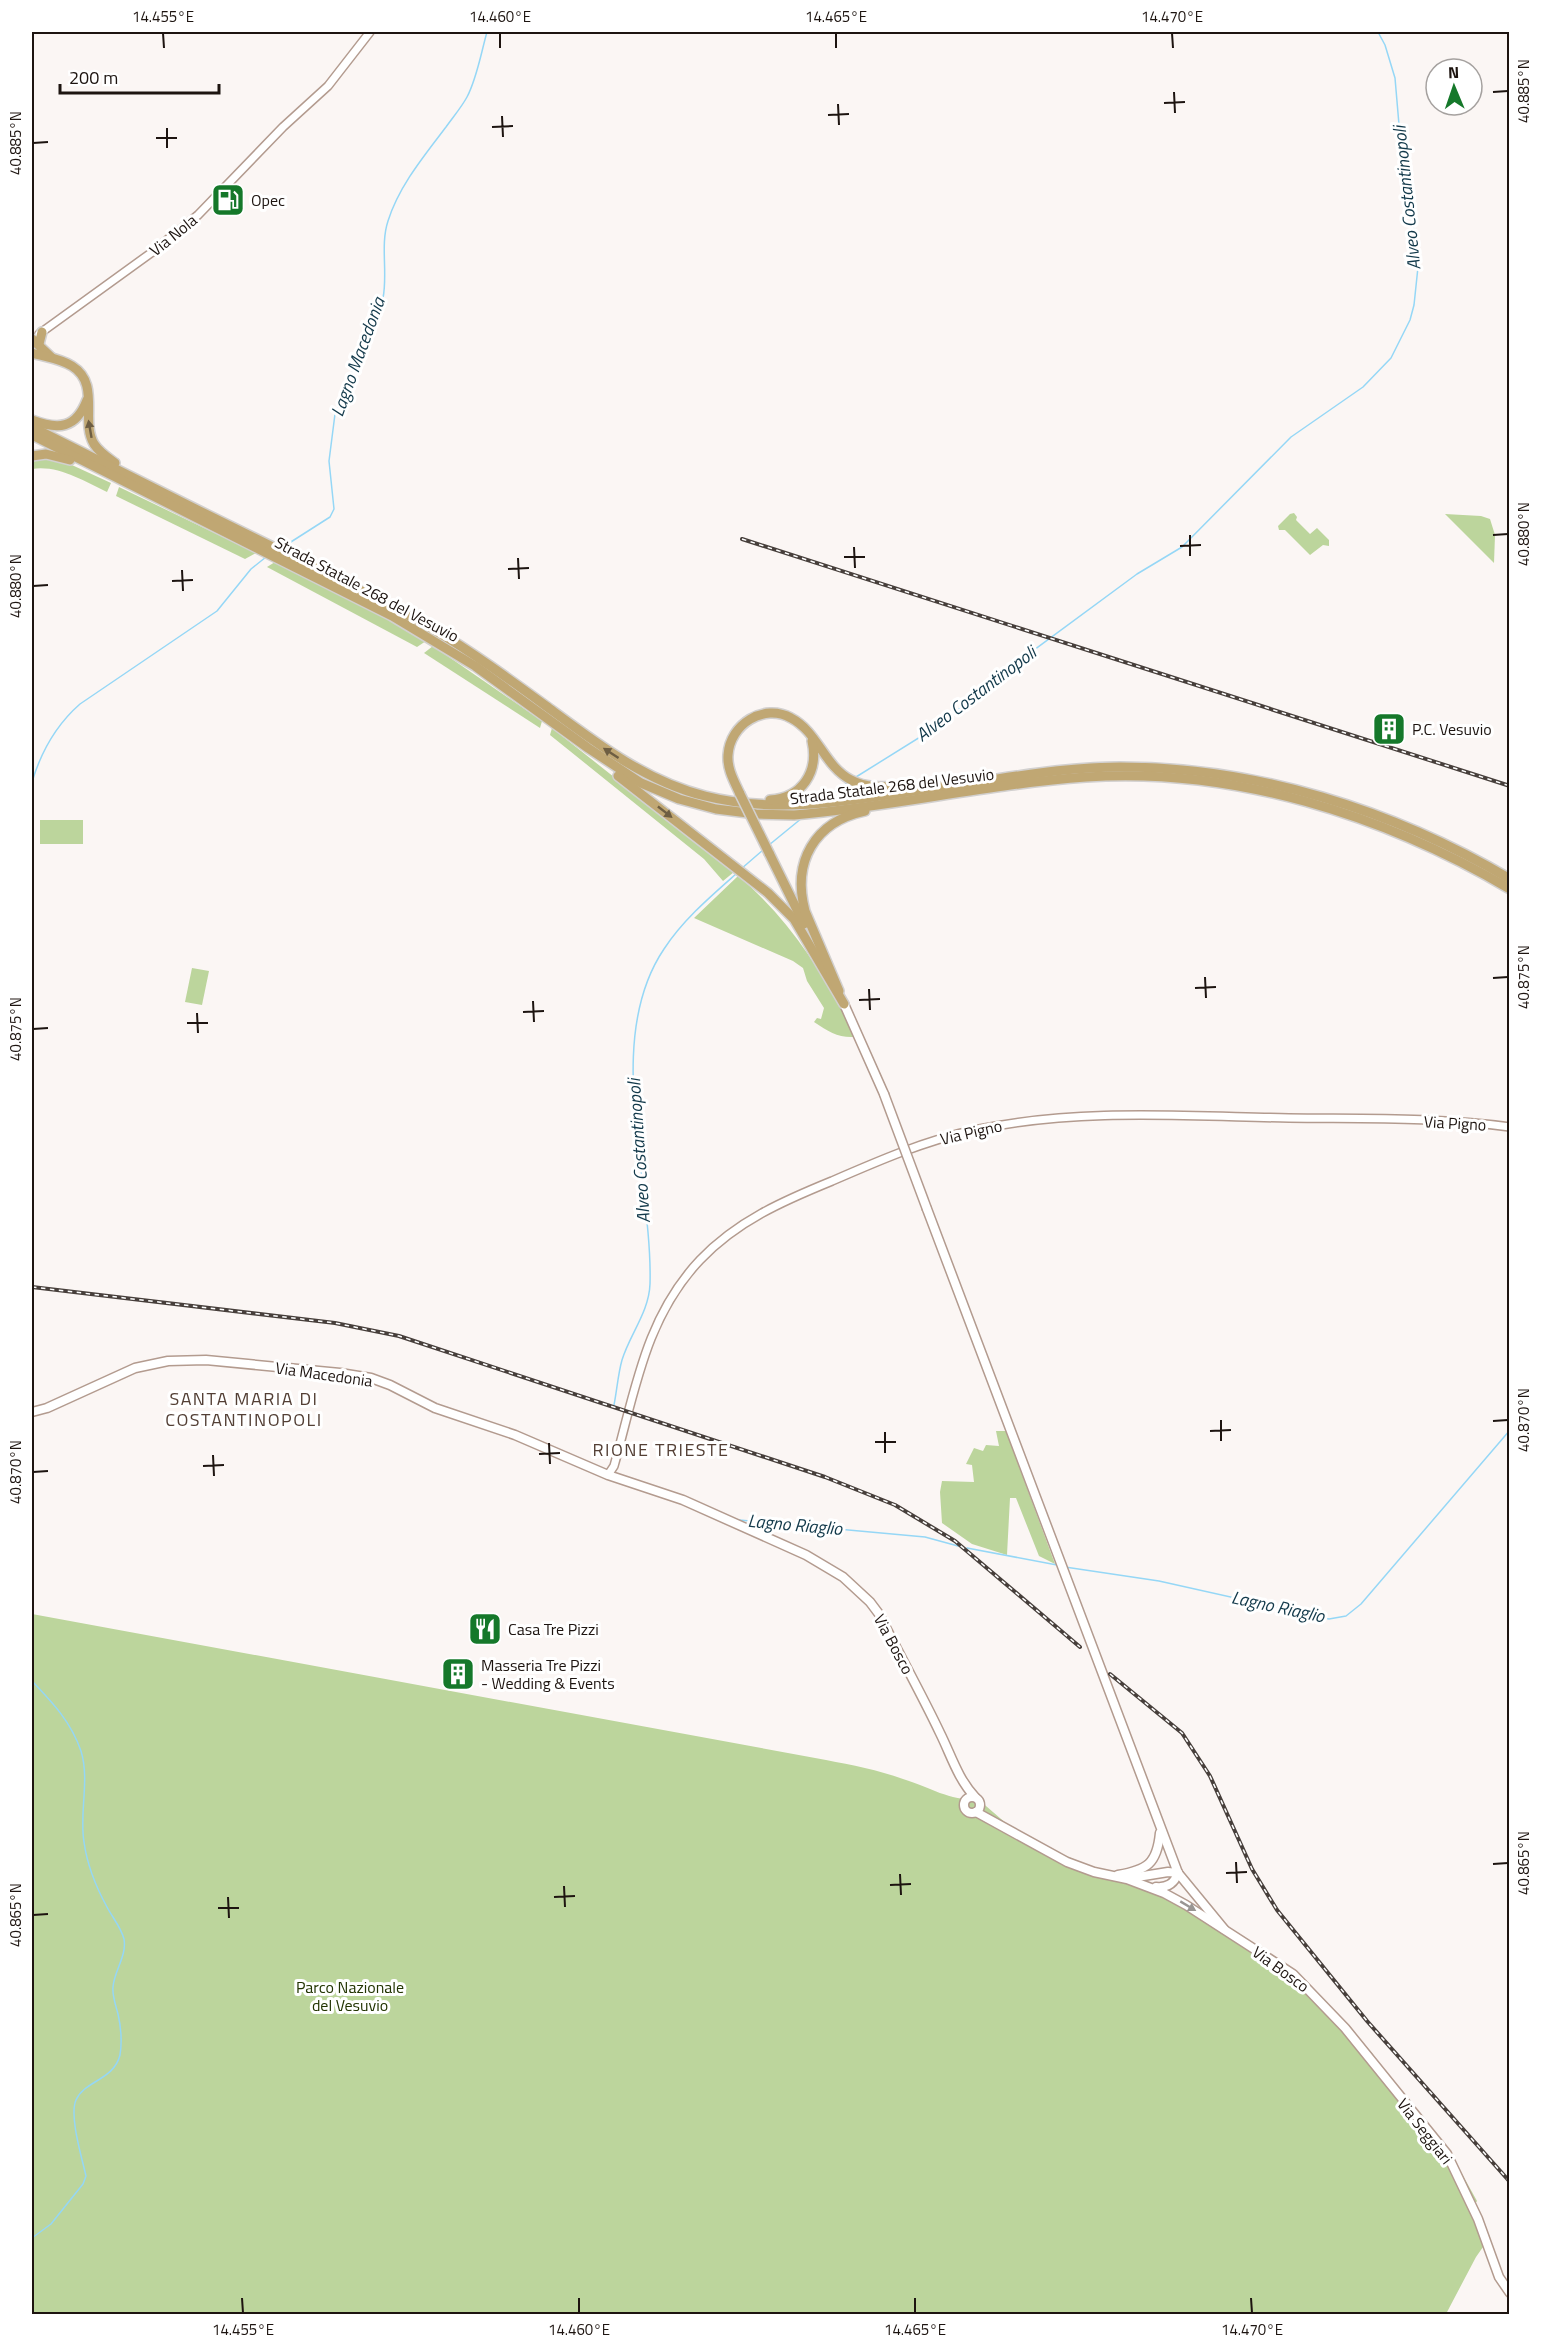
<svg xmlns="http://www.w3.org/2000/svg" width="1541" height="2346" font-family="'Titillium Web',sans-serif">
<rect width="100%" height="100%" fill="#fbf6f4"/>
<!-- green -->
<g fill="#bcd59c">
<path d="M44 457 61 460 111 483 107 492C83 481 59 465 32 469V459Z"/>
<path d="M119 487 256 553 245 559 116 496Z"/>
<path d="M1294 513 1297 517 1296 520 1310 534 1317 528 1329 540V546L1323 545 1310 555 1285 530H1279L1278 526 1290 514Z"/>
<path d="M1445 514 1481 516 1490 519 1495 535 1494 563Z"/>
<path d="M275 562 354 601 426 641 417 647 267 567Z"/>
<path d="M433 646 542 721 540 728 424 653Z"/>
<path d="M552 728 734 872 723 881 704 859 550 735Z"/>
<rect x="40" y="820" width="43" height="24"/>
<path d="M738 876C789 918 827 978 855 1037 838 1038 829 1032 814 1022L817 1018 821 1019 824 1008 807 981 803 968 793 961 694 918Z"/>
<path d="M192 968 209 971 202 1005 185 1002Z"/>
<path d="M996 1431H1006L1055 1564 1039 1556 1016 1498H1010L1007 1555 972 1544 942 1523 940 1492 942 1481 974 1482 972 1465 966 1464 974 1448 983 1451 986 1445 999 1446Z"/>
<path d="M32 1614 826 1760C852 1765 878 1770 903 1779 932 1788 947 1800 979 1800L1015 1831 1039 1844 1101 1871 1218 1917 1234 1932 1279 1960 1299 1975 1319 1994 1372 2053 1389 2079 1451 2154 1477 2201 1475 2204 1490 2237 1476 2257 1446 2314H32Z"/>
</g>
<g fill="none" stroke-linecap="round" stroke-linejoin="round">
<!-- stream -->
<g stroke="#95d7f6" stroke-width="1.5">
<path d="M283 547 330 517 334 509 329 461 335 414 383 298C388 273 380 245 388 221 399 186 424 156 446 127 453 117 461 108 467 97 477 78 481 53 487 32"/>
<path d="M856 777 941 724 996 678 1137 574 1182 547 1291 437 1363 387 1391 358 1410 320 1414 305 1418 267 1413 224 1405 195 1395 78 1385 45 1378 32"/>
<path d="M32 782C41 752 56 725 80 704L217 611 251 569 266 557"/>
<path d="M824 799 847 783"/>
<path d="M769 845 802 818"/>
<path d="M741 869 763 850"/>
<path d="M614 1405C617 1390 618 1374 622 1360 630 1334 649 1312 650 1284 653 1181 602 1041 664 949 683 920 710 897 736 874"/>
<path d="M739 1520 925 1537 958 1546"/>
<path d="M967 1548 1057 1565"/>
<path d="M1065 1567 1159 1581 1329 1619 1346 1616 1361 1604 1510 1430"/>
<path d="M32 1681C53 1703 71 1722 81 1751 90 1780 79 1813 84 1842 87 1864 96 1887 107 1907 112 1917 121 1927 124 1939 127 1956 114 1971 113 1987 112 1996 116 2006 118 2014 121 2027 122 2042 120 2055 114 2080 84 2081 76 2100 69 2116 82 2158 86 2176L83 2184 51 2224 32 2238"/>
</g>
<!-- tertiary casing -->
<g stroke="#b39b8f" stroke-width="10">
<g id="tertiary">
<path d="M39 334 151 253 198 215 283 127 328 86 370 32"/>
<path d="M608 1475 614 1466C635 1392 645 1318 700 1260 737 1221 783 1201 832 1181 878 1161 924 1141 974 1130 1078 1108 1183 1116 1289 1118 1362 1119 1437 1117 1510 1127"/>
</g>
</g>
<!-- secondary casing -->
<g stroke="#b39b8f" stroke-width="11">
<g id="secondary">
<path d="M844 1004 884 1094"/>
<path d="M927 1209 1178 1873 1224 1929"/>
<path d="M32 1412 47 1408 135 1368 168 1361 206 1360 340 1373 371 1378 390 1385 435 1408 515 1435 608 1475 683 1500 806 1555 843 1577 870 1602 879 1614C899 1654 921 1693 940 1733 951 1755 958 1779 975 1797"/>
<circle cx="972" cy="1805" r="8"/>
<path d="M976 1812 1067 1862 1094 1872 1127 1879 1164 1893 1186 1905 1293 1974 1345 2028 1447 2154 1478 2219 1499 2277 1510 2293"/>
<path d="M1118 1875C1147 1870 1157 1864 1160 1833"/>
<path d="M1131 1878 1168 1872 1178 1873"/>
<path d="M1156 1887C1167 1888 1174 1884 1178 1873"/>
</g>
</g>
<!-- trunk casing -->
<g stroke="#d2d0cf" stroke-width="12">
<g id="trunk">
<path d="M32 339 51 357"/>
<path d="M39 344 42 332"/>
<path d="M32 353C45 357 59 358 72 366 101 384 80 420 94 444 99 452 108 458 115 463"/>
<path d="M32 420C58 430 76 429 87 400"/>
<path d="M32 427C115 469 199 511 283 552 334 577 384 601 433 629 472 652 509 679 546 706 596 743 645 781 705 796 791 818 883 794 969 783 1019 776 1069 767 1120 767 1256 767 1393 810 1510 879"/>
<path d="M32 435 392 616 475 666 588 748 641 783 679 799 716 809 756 814 794 815C892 807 988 784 1086 777 1233 767 1384 815 1510 889"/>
<path d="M32 456 46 454 70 460"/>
<path d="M618 776 768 893 794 919 844 1004"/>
<path d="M740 794C734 781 727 769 728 755 730 724 764 703 791 718 818 732 824 766 851 780 867 789 886 787 904 786"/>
<path d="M770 800C802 798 819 772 812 741"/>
<path d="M769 853 804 924"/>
<path d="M839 991 805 911C792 862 814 822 865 811"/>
</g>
</g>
<!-- tertiary -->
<use href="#tertiary" stroke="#fff" stroke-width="7"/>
<!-- secondary -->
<use href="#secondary" stroke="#fff" stroke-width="8"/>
<!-- trunk -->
<use href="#trunk" stroke="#c0a773" stroke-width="9"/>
<!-- rail casing -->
<g stroke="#473f3b" stroke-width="4">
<g id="rail">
<path d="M742 539 1510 786"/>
<path d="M32 1287 335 1323 399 1336 825 1477 895 1505 955 1541 1080 1647"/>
<path d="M1110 1674 1182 1733 1210 1776 1252 1869 1277 1910 1367 2021 1510 2182"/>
</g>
</g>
<!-- rail -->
<use href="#rail" stroke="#fff" stroke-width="1.5" stroke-dasharray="4.5" stroke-linecap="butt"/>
<!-- secondary-bridge casing -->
<g stroke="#b39b8f" stroke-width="11" stroke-linecap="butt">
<path id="secondary-bridge" d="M884 1094 927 1209"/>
</g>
<!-- trunk-bridge casing -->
<g stroke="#d2d0cf" stroke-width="12" stroke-linecap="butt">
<path id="trunk-bridge" d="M740 794 769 853"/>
</g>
<!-- secondary-bridge -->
<use href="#secondary-bridge" stroke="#fff" stroke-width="8"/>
<!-- trunk-bridge -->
<use href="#trunk-bridge" stroke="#c0a773" stroke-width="9"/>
</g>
<!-- one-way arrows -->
<defs><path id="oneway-solid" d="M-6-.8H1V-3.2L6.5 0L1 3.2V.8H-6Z" transform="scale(1.5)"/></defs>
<g fill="#6e5e42">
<use href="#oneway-solid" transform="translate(90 429) rotate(-100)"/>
<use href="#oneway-solid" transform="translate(611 753) rotate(-147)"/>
<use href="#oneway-solid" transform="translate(665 812) rotate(38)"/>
</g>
<use fill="#999593" href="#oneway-solid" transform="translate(1188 1906) rotate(31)"/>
<!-- ticks -->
<path fill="none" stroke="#1d1410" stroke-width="2" d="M163 33 164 48M500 33V48M836 33V48M1172 33 1173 48M1174 92 1175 113M1493 92 1508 91M1164 103 1185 102M838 104 839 125M828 115 849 114M502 116 503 137M492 127 513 126M167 128V148M156 138H177M33 143 48 142M1190 535V556M1493 535 1508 534M1180 546 1201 545M854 547 855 568M844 557H865M518 558 519 579M508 569 529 568M182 570 183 591M172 581 193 580M33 586 48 585M1205 977 1206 998M1493 978 1508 977M1195 988 1216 987M869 989 870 1010M859 1000 880 999M533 1001 534 1022M523 1012 544 1011M197 1013 198 1033M187 1023H208M33 1029 48 1028M1221 1420V1441M1493 1421 1508 1420M1210 1431 1231 1430M885 1432V1453M875 1442H896M549 1443 550 1464M539 1454 560 1453M213 1455 214 1476M203 1466 224 1465M33 1472 48 1471M1236 1862 1237 1883M1493 1864 1508 1863M1226 1873 1247 1872M900 1874 901 1895M890 1885 911 1884M564 1886 565 1907M228 1897 229 1918M554 1897 575 1896M218 1908H239M33 1915 48 1914M242 2298 243 2313M579 2298V2313M915 2298V2313M1251 2298 1252 2313"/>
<!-- icons -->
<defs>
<g id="fuel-square" transform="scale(1.725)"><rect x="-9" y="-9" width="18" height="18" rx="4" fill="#15782a" stroke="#fff"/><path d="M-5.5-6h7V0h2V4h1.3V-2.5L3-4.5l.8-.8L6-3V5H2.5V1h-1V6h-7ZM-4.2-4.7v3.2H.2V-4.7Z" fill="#fff"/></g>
<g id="building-square" transform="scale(1.725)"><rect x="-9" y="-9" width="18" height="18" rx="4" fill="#15782a" stroke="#fff"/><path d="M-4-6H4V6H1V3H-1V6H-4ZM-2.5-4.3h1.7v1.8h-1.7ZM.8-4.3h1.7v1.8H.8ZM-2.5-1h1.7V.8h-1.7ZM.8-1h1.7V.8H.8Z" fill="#fff"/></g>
<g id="restaurant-square" transform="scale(1.725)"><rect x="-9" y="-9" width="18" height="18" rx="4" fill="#15782a" stroke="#fff"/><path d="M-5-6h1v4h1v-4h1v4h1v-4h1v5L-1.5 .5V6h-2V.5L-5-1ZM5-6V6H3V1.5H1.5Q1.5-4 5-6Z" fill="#fff"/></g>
</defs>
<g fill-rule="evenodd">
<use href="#fuel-square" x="228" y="200"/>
<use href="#building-square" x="1389" y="729"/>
<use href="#restaurant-square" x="485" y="1629"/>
<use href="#building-square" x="458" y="1674"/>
</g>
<g text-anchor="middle" stroke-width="6" stroke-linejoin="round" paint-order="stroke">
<!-- poi labels -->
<g font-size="16" fill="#1d1410" stroke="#fff" text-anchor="start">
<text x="251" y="206">Opec</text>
<text x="1412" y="735">P.C. Vesuvio</text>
<text x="508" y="1635">Casa Tre Pizzi</text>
<text x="481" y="1671">Masseria Tre Pizzi<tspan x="481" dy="18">- Wedding &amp; Events</tspan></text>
</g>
<!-- street labels -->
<g font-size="16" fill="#1d1410" stroke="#fff">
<text transform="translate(173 235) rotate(-39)" y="6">Via Nola</text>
<text transform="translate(367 589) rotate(28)" y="6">Strada Statale 268 del Vesuvio</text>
<text transform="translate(892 786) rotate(-7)" y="6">Strada Statale 268 del Vesuvio</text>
<text transform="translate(1455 1123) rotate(3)" y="6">Via Pigno</text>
<text transform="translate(971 1132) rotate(-13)" y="6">Via Pigno</text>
<text transform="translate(324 1374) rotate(8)" y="6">Via Macedonia</text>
<text transform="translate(894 1644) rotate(62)" y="6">Via Bosco</text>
<text transform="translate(1281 1969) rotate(36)" y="6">Via Bosco</text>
<text transform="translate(1425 2131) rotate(52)" y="6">Via Seggiari</text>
</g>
<!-- park labels -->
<g font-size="16" fill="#213300" stroke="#fff">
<text x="350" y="1993">Parco Nazionale<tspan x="350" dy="18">del Vesuvio</tspan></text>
</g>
<!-- water labels -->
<g font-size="18" font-style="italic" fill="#12394a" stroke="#fff">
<text transform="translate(1407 198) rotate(-96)" y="6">Alveo Costantinopoli</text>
<text transform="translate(358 357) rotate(-70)" y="6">Lagno Macedonia</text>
<text transform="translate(976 694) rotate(-37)" y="6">Alveo Costantinopoli</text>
<text transform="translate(639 1151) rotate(-94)" y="6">Alveo Costantinopoli</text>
<text transform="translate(795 1525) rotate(5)" y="6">Lagno Riaglio</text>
<text transform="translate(1278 1607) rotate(12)" y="6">Lagno Riaglio</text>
</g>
<!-- neighbourhood labels -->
<g font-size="18" letter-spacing="1.5" fill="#533f35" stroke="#fff">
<text x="244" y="1405">SANTA MARIA DI<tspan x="244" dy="21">COSTANTINOPOLI</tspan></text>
<text x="661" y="1456">RIONE TRIESTE</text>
</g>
</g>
<!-- border -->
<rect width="1541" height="2346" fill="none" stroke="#ffffff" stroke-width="66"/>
<!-- north arrow -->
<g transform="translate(1454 87) rotate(358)"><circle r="28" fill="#ffffff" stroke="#a5a19f" stroke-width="1.5"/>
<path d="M0-4.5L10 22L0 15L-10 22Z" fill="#15782a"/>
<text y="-9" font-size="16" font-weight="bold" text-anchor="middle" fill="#1d1410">N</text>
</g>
<!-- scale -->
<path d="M60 84v9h159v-9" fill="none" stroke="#1d1410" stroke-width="3"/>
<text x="69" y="84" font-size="18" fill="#1d1410" stroke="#ffffff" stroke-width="4.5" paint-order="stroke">200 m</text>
<rect x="33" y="33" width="1475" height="2280" fill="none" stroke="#1d1410" stroke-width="2"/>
<g font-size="15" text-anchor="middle" fill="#1d1410">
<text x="163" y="22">14.455°E</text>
<text x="500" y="22">14.460°E</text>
<text x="836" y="22">14.465°E</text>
<text x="1172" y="22">14.470°E</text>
<text transform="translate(1524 91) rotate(-90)" y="5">40.885°N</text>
<text transform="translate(16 143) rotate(-90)" y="5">40.885°N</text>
<text transform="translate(1524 534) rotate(-90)" y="5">40.880°N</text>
<text transform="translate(16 586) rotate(-90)" y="5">40.880°N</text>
<text transform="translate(1524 977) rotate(-90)" y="5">40.875°N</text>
<text transform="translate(16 1029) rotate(-90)" y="5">40.875°N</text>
<text transform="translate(1524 1420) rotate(-90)" y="5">40.870°N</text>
<text transform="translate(16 1472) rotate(-90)" y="5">40.870°N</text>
<text transform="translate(1524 1863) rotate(-90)" y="5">40.865°N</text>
<text transform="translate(16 1915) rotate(-90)" y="5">40.865°N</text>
<text x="243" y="2335">14.455°E</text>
<text x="579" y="2335">14.460°E</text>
<text x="915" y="2335">14.465°E</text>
<text x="1252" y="2335">14.470°E</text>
</g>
</svg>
